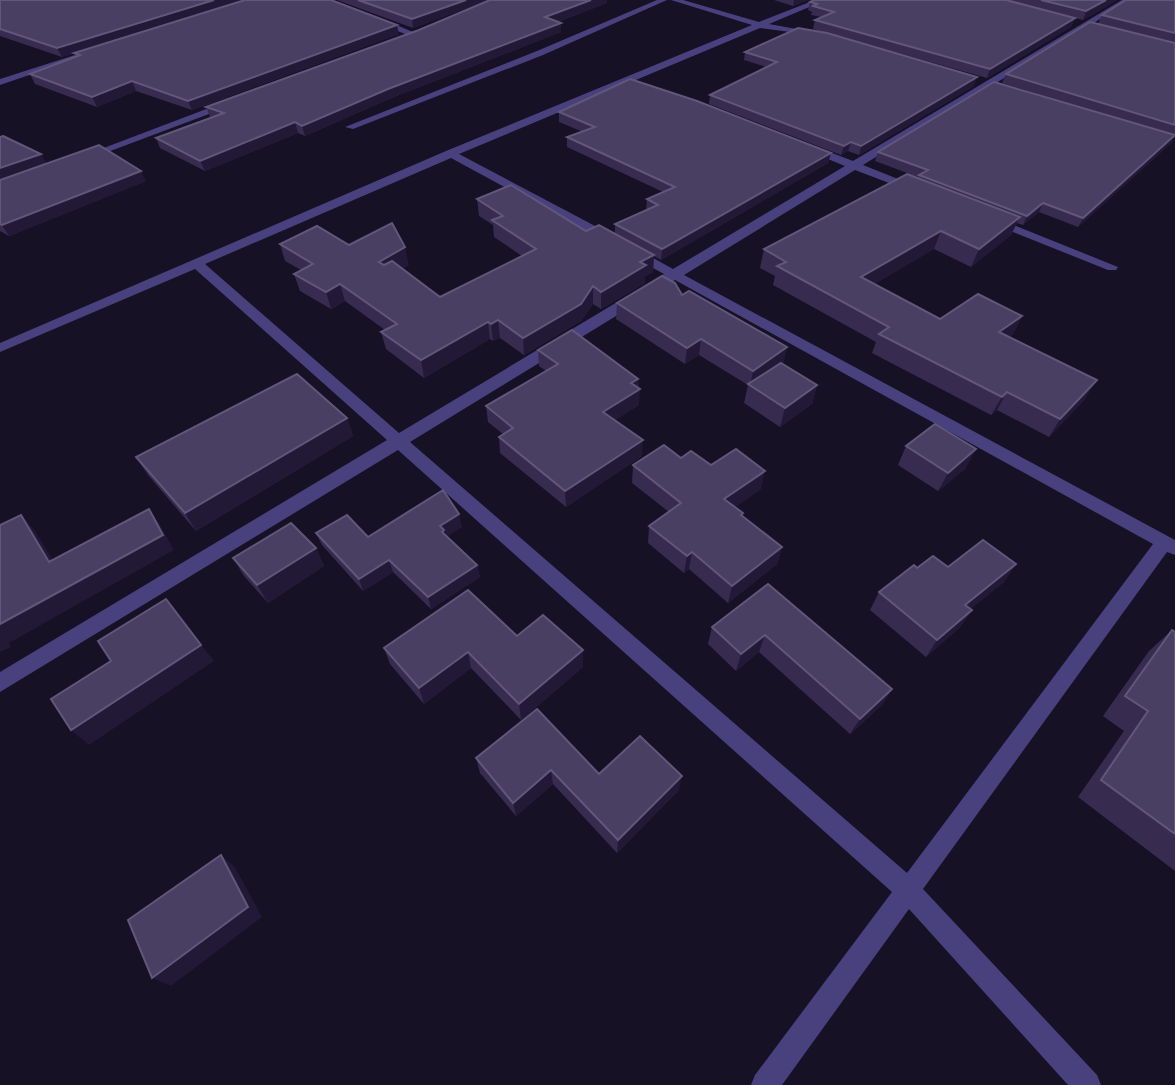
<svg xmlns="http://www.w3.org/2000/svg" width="1175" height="1085" font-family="'Alegreya Sans',sans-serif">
<rect width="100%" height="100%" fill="#161124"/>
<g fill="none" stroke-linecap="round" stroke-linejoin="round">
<!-- street -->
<g fill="#49417e" fill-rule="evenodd">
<path d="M657 0H667L543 55 353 129 345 127 537 51Z"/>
<path d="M671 0H683L759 22 815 0H826L769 24 824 34 820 36 760 28 459 154 614 236V242H606L451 158 205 264 399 433 664 274 631 256V250H639L673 269 845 166 806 150V146H814L853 161 1122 0H1131L863 165 918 187V191H910L855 170 684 275 1175 540V555L1167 552 923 889 1097 1075 1101 1085H1068L909 909 782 1085H751L755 1075 892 892 398 450 0 692V672L387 440 195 269 0 352V343L446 151 752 25ZM675 280 1153 544 907 873 410 442Z"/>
<path d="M374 18H380L420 35 413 37 374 22Z"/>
<path d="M75 55 82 57 0 85V79Z"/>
<path d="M230 100 233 101V105L89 159 80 157Z"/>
<path d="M988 218H996L1118 267 1116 270H1108L988 222Z"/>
</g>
</g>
<!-- wall -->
<g fill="#372c50">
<path d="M0 0 399 34 192 110 136 91 97 107 35 84 30 74 76 57 74 53 182 20 62 57 0 36Z"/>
<path d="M337 0H607V3L557 22 561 32 389 99 305 136 298 133 205 171 160 148 156 138 211 117H210L206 107 419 30 486 1 413 28Z"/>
<path d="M774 0H808L793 6Z"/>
<path d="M814 0H1117L1083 20 1075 18 1071 27 987 78 813 29 815 20 821 17 811 15 812 12 808 10 810 2Z"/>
<path d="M1175 0V136L1170 144 1078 227 1039 212 1023 225 1017 223 1011 235 971 267 934 249 874 284 940 319 1022 316 1013 334 1009 337 1085 399 1049 437 997 410 991 415 872 353 876 342 773 285 775 276 760 268 764 249 918 178V177L875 161 878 152 1092 111 1002 83 1006 74 1098 24 1102 15Z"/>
<path d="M745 52 974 86 859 155 848 151 841 155 709 104 710 95 766 67 744 60Z"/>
<path d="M559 112 831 153 828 163 661 260 654 256 653 272 645 276V283L601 309 593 304 581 321 524 355 500 338 493 341 490 339 424 378 386 349 381 332 385 330 345 301 331 309 300 291 294 274 301 270 285 261 280 244 349 245 409 265 402 268 440 297 522 256 494 237 493 225 479 216 477 199 586 231 615 234V224L647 210H646L647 199 663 192 567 147V137L583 132 559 122Z"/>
<path d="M0 137 46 164 146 181 9 236 0 231Z"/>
<path d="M682 295 784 363H782L817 385 812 404 780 427 744 403 748 385 699 355 685 364 616 319 617 303Z"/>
<path d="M538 350 638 379 639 405 615 420 642 456 566 507 500 453 499 437 503 434 488 422 486 406 546 371 539 366Z"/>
<path d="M347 418 353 436 196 531 148 475 136 457Z"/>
<path d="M906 446 966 468 938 491 898 465Z"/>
<path d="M681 458 711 465 761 489 735 507 743 516 782 547 777 564 728 603 689 569 684 573 648 543 649 526 669 512 632 483 633 465Z"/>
<path d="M462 527 447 536 477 565 480 577 431 609 393 572 363 591 322 545 316 533 368 537Z"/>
<path d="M316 548 324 566 268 603 244 576 233 558Z"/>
<path d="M1016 564 1004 582 970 609 972 610 960 627 926 657 870 610 879 592 917 568Z"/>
<path d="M768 584 892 689 882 705 850 734 759 652 736 671 708 644 712 627Z"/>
<path d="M1172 630 1175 632V871L1078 797 1124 731 1103 716 1149 651Z"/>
<path d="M517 636 583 650V667L521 720 471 668 424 704 390 664 384 648Z"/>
<path d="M476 758 599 774 679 790 617 853 553 784 516 816 480 773Z"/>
</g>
<!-- shaded-wall -->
<g fill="#221937">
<path d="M214 0H245L62 57 57 48Z"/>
<path d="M466 0H490L413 28 412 19Z"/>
<path d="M591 0H607V3L545 26V17Z"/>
<path d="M794 0H808L793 6Z"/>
<path d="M1106 0H1117L1083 20 1086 11Z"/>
<path d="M1075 18 1071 27 987 78 990 69Z"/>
<path d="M561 23V32L389 99 305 136 302 126 388 89Z"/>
<path d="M397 25 399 34 192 110 188 101Z"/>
<path d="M977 77 974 86 859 155 861 146Z"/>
<path d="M132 81 136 91 97 107 92 97Z"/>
<path d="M295 122 298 133 205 171 200 161Z"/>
<path d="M1175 135 1170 144 1078 227 1083 218Z"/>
<path d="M851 142 848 151 841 155 844 146Z"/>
<path d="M831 153 828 163 661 260 662 249Z"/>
<path d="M41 154 47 164 0 181V168Z"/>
<path d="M141 171 146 181 70 212 9 236 2 225Z"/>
<path d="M1043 203 1039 212 1023 225 1027 216Z"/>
<path d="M1020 217 1011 235 971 267 979 249Z"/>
<path d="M941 231 934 249 855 296 861 277Z"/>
<path d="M405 247 409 265 383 279 379 262Z"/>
<path d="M654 255 653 272 645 276V283L601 309V292L640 262Z"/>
<path d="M340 284 345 301 331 309 326 292Z"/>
<path d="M593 286V304L581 321 524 355 523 338Z"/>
<path d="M1022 316 1013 334 990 351 999 332Z"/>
<path d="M498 320 500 338 493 341 491 324Z"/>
<path d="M488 322 490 339 424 378 421 360Z"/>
<path d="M701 339 699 355 685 364 687 348Z"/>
<path d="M787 347 784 363 750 387 753 371Z"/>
<path d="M638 379 637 391 640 389 639 405 603 428V412L631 383Z"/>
<path d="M1097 380 1085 399 1049 437 1060 419Z"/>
<path d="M817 385 812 404 780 427 785 408Z"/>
<path d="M1007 392 997 410 991 415 1002 397Z"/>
<path d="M347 418 353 436 196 531 185 513Z"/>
<path d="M643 440 642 456 566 507 565 491Z"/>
<path d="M976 449 966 468 938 491 948 473Z"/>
<path d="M765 471 761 489 721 517 724 499Z"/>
<path d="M149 509 160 525 174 550 9 643 11 647 0 652V624Z"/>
<path d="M459 514 462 527 446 537 445 544 440 526Z"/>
<path d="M21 515 35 531 63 577 49 562Z"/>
<path d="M782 547 777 564 728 603 732 586Z"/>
<path d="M316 548 324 566 268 603 257 585Z"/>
<path d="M692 552 689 569 684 573 687 556Z"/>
<path d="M389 560 393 572 363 591 359 579Z"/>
<path d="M1016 564 1004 582 954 623 965 605Z"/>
<path d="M477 565 480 577 431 609 428 597Z"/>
<path d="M972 610 960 627 926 657 937 640Z"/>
<path d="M765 635 759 652 736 671 741 654Z"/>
<path d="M201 645 214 661 89 745 71 730Z"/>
<path d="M583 650V667L521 720 519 704Z"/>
<path d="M468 652 471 668 424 704 419 688Z"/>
<path d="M892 689 882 705 850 734 860 719Z"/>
<path d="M551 770 553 784 516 816 513 803Z"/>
<path d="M682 776 679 790 617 853 618 840Z"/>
<path d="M221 855 235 867 262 917 171 986 152 978Z"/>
</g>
<!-- building -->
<g fill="#493f62" stroke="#61577a" stroke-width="2">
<path d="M0 0H214L57 48 0 29Z"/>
<path d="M245 0H331L397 25 188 101 132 81 92 97 30 74 80 55 74 53Z"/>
<path d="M358 0H466L412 19Z"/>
<path d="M490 0H591L545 17 561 23 388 89 302 126 295 122 200 161 156 138 224 113 206 107 419 30Z"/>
<path d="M814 0H1006L1075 18 990 69 815 20 834 12 813 6 817 4 810 2Z"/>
<path d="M1041 0H1106L1086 11Z"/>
<path d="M1126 0H1175V33L1102 15Z"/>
<path d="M1090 22 1175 43V125L1006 74Z"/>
<path d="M798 28 827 33 977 77 861 146 851 142 844 146 710 95 777 62 745 52Z"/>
<path d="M630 79 697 101 831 153 662 249 615 224 658 205 647 199 675 187 567 137 595 127 559 112Z"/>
<path d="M994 82 1175 135 1083 218 1043 203 1027 216 919 175 928 170 878 152Z"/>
<path d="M3 136 41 154 0 168V137Z"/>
<path d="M99 145 141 171 2 225 0 224V180Z"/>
<path d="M907 174 1020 217 979 249 941 231 861 277 940 319 978 294 1022 316 999 332 1097 380 1060 419 1007 392 1002 397 879 334 889 327 777 266 786 262 764 249Z"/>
<path d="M511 185 586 231 599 225 654 255 640 262 646 265 601 292 593 286 581 304 523 338 498 320 491 324 488 322 421 360 381 332 397 324 340 284 326 292 294 274 313 264 280 244 317 226 349 245 392 223 405 247 379 262 384 265 392 261 440 297 536 249 492 220 503 216 477 199Z"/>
<path d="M662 276 675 283 682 295 689 291 787 347 753 371 701 339 687 348 617 303Z"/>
<path d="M572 330 638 379 631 383 640 389 603 412 643 440 565 491 499 437 513 428 486 406 558 364 538 350Z"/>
<path d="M781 363 817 385 785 408 748 384Z"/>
<path d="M297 374 347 418 185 513 136 457Z"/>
<path d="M935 424 976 449 948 473 906 446Z"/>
<path d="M664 445 681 458 691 451 711 465 736 449 765 471 724 499 743 513 741 515 782 547 732 586 692 552 687 556 649 526 681 503 633 465Z"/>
<path d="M443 490 459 514 440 526 444 530 442 532 477 565 428 597 389 560 359 579 316 533 347 515 368 537Z"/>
<path d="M149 509 163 535 0 624V525L21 515 49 562Z"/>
<path d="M291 523 316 548 257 585 233 558Z"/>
<path d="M983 540 1016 564 965 605 972 610 937 640 879 592 914 565 917 568 933 556 948 567Z"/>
<path d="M768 584 892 689 860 719 765 635 741 654 712 627Z"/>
<path d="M468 590 517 636 543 615 583 650 519 704 468 652 419 688 384 648Z"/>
<path d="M166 599 201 645 71 730 51 699 111 661 98 641Z"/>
<path d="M1172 630 1175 632V834L1101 780 1148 711 1125 696Z"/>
<path d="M537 709 599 774 640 736 682 776 618 840 551 770 513 803 476 758Z"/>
<path d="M221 855 248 907 152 978 128 920Z"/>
</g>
</svg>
